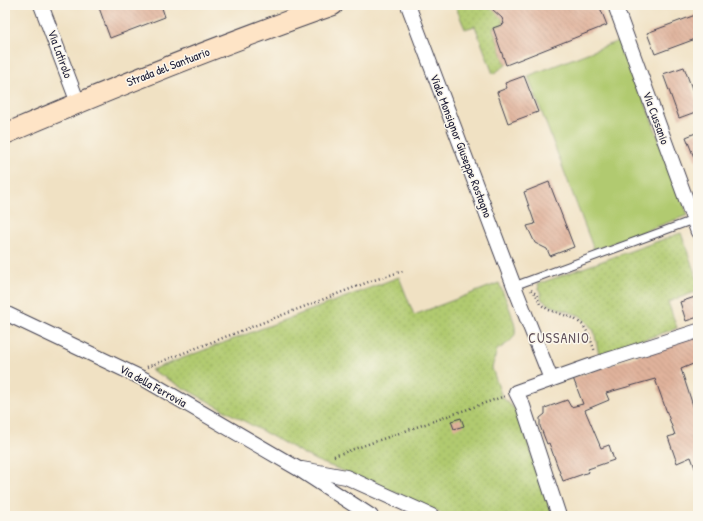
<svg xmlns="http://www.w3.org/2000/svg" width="703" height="521" font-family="'Patrick Hand',sans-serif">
<defs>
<pattern id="grass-dots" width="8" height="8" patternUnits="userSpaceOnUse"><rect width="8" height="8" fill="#b1ca70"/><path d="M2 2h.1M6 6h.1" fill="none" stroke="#98ad62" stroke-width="1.8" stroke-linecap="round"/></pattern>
<pattern id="building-back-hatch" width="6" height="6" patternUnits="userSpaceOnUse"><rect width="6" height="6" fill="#e0b29b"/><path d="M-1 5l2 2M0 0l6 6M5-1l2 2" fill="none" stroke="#c09986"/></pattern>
</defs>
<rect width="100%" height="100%" fill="#fbf7ec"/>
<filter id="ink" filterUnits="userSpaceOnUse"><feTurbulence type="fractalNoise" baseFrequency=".025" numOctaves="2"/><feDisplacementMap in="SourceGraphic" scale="8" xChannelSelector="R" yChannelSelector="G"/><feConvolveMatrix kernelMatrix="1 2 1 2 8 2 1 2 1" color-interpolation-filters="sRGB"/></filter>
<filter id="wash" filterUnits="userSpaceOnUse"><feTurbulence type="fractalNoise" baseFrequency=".012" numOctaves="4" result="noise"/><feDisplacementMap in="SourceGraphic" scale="16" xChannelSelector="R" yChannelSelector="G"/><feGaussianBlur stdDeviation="0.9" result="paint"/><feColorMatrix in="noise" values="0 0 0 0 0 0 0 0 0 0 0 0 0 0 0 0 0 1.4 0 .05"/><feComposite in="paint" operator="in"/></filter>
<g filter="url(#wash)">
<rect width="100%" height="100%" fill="#f0e1c3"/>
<!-- grass -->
<g fill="url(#grass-dots)" stroke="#6a7656">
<path d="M455 5H490L492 9 502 18 504 24 493 28 506 65 493 74 475 26 465 29Z"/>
<path d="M681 233 698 282V291L668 302 677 328 599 355 594 331 581 316 552 306 542 300 538 284Z"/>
<path d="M399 277 414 315 499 283C503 293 518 325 515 334 513 341 503 346 497 350L492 368 502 397 517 411 553 516H448L371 482 315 460 151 370Z"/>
</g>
<!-- garden -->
<path fill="#b1ca70" stroke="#6a7656" d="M621 40 688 215 594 250 528 76Z"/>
<g id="blocks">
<!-- building -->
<g fill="url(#building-back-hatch)">
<path d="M98 5H161L165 17 110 38Z"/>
<path d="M494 5H599L607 25 506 65 493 28 504 24 502 18 492 9Z"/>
<path d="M698 14V38L655 54 647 33Z"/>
<path d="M684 67 698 105V111L679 118 663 74Z"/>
<path d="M524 76 538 112 508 123 497 92 507 88 505 83Z"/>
<path d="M698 132V159L695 160 686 137Z"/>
<path d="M549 182 574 247 550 256 547 249 535 243 527 226 535 224 524 192Z"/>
<path d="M698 296V317L686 321 680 302Z"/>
<path d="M698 335V362L681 369 698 421V476L691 457 677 463 668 437 675 435 655 379 606 393 609 400 585 410 601 448 609 445 614 460 588 469 589 472 563 481 549 443 547 444 540 426V418L545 414V408L567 400 571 407 583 404 573 378Z"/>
<path d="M461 418 464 426 454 429 451 421Z"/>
</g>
</g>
</g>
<g filter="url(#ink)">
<use href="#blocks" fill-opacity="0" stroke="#413f4f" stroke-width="1"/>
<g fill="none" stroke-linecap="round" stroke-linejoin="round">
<!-- lane casing -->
<g stroke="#413f4f" stroke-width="9">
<path id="lane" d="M514 286 693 220"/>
</g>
<!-- street casing -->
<g stroke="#413f4f" stroke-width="16">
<g id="street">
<path d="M41 5 78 103"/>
<path d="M408 5 514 286 551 379"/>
<path d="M615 5 698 232"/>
<path d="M5 313 144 379 297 468 371 516"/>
<path d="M302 469 346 477 432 516"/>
<path d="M559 516 523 406 516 392 598 363 698 331"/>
</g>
</g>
<!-- secondary casing -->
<g stroke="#413f4f" stroke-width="22">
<path id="secondary" d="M5 134C113 88 222 44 333 5"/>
</g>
<!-- path -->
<g stroke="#413f4f" stroke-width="2.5" stroke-dasharray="1 3" stroke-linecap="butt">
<path d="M531 290 536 294 540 304 549 310 573 318 583 325 589 335 595 352"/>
<path d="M147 367 371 281 403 271"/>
<path d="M334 456 505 396"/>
</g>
<!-- lane -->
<use href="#lane" stroke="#fff" stroke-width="7"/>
<!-- street -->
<use href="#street" stroke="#fff" stroke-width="14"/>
<!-- secondary -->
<use href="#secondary" stroke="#fee4c6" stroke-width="20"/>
</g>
</g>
<g text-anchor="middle" stroke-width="3" stroke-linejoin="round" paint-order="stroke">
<!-- street labels -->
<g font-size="12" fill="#22223b" stroke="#fbf7ec">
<text transform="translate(60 54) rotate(70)" y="4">Via Latirolo</text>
<text transform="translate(168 67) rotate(-21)" y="4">Strada del Santuario</text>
<text transform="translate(656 118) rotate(70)" y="4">Via Cussanio</text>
<text transform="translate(461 146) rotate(69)" y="4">Viale Monsignor Giuseppe Rostagno</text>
<text transform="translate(153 386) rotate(29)" y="4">Via della Ferrovia</text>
</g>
<!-- quarter labels -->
<g font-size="14" letter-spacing="1" fill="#64545d" stroke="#fbf7ec">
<text x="559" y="343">CUSSANIO</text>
</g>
</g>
<!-- margin -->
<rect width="703" height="521" fill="none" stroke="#fbf7ec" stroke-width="20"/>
</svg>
